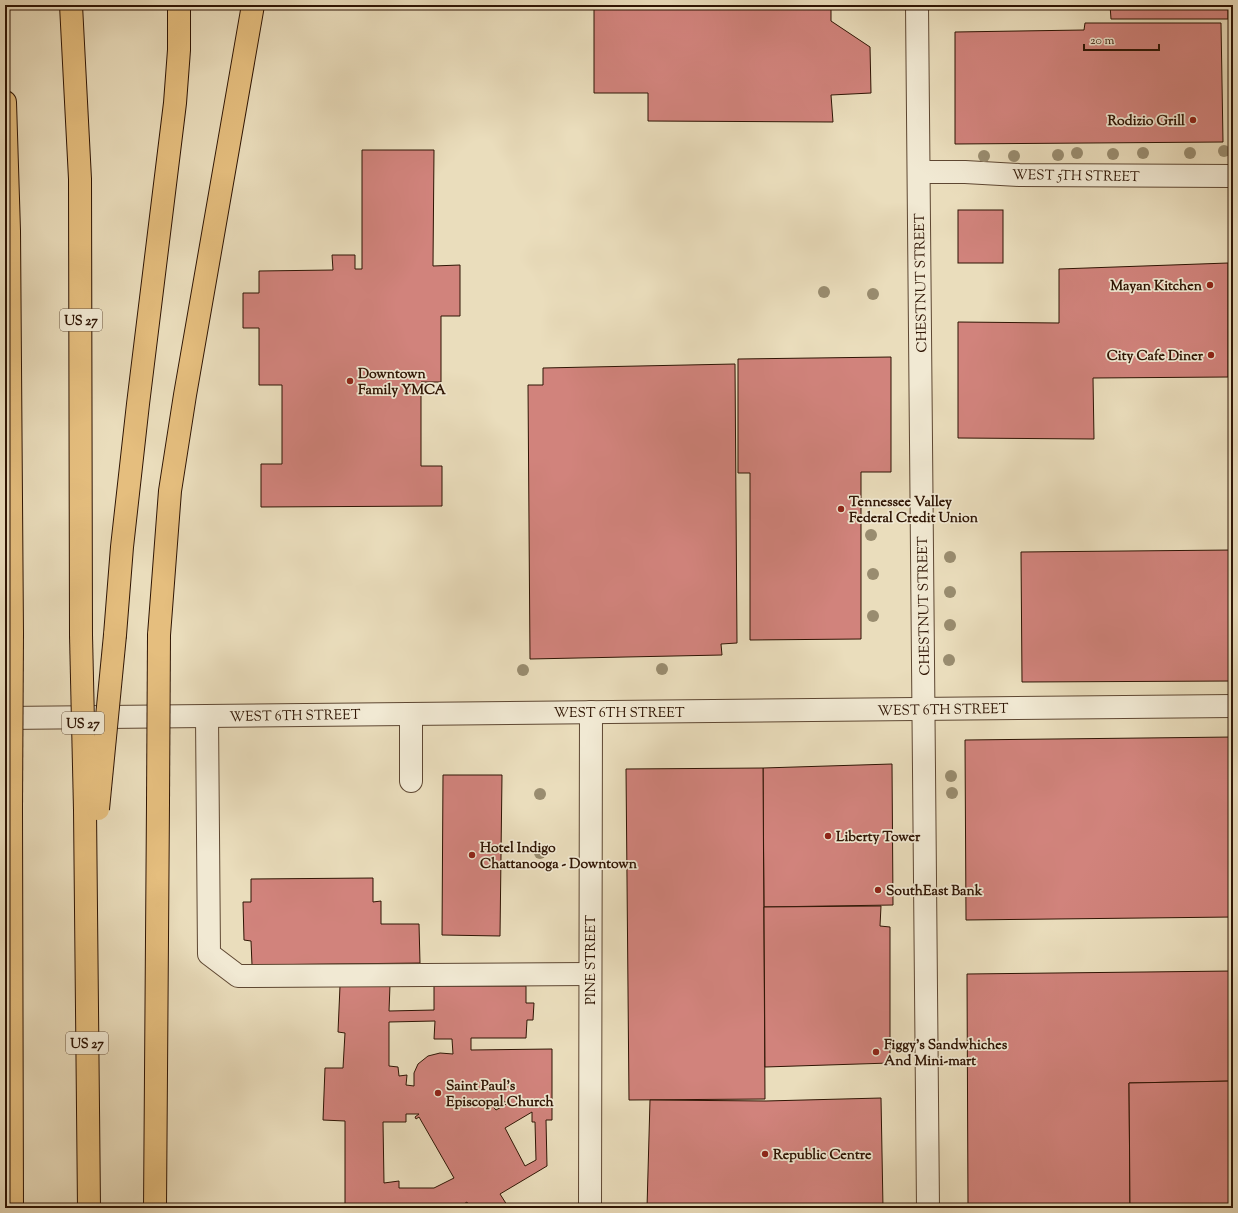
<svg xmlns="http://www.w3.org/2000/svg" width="1238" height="1213" font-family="'Sorts Mill Goudy',serif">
<rect width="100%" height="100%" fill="#eaddbc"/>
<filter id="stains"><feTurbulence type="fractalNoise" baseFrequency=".005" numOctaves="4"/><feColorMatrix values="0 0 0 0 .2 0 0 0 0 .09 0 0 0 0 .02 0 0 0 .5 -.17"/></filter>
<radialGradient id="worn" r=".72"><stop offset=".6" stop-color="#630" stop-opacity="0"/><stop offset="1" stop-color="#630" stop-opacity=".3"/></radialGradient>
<!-- building -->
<g fill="#d1837c" stroke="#2f1504" fill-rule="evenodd">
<path d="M594 5H831V21L870 47 871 93 831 95 833 122 648 121V93H594Z"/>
<path d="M1110 5H1228V19H1111Z"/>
<path d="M1085 23H1221L1223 142 955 144V32L1084 30Z"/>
<path d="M362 150H434L433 266 460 265V316H441V382H421V466H442V506L261 507V464H282V385H259V328H243V293H259V271L333 270 332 255H355V269H362Z"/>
<rect x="958" y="210" width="45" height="53"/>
<path d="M1228 263V377L1093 378 1094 439 958 438V322L1059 323V269Z"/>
<path d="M891 357V472H861V639L750 640V473H738V359Z"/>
<path d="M735 364 737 643 721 644 722 655 530 659 528 385H543V368Z"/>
<path d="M1232 550 1233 681 1022 682 1021 552Z"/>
<path d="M1233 737V917L966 920 965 740Z"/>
<path d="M892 764 893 905 764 907 763 768Z"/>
<path d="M763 768 765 1099 629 1100 626 769Z"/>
<path d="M443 775H502L500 936 442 935Z"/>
<path d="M373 878V902L381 901V924H419L420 963 252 965 251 941 244 940 243 902H251V879Z"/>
<path d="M881 906 880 926 890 927V1063L765 1067 764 907Z"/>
<path d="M1233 971V1081L1129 1083 1130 1208H968L967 974Z"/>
<path d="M390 985 389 1011 434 1010V986H526V1003H534L533 1020H527L526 1038H471V1050L552 1049V1120H546L547 1166 500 1194 507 1205 503 1208H470L467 1202 457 1208H345V1121L323 1120 325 1068H343L345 1033 338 1032 340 986ZM435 1021 434 1039H452L453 1054 440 1053 428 1056 418 1064 414 1073V1086L406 1085 407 1075 399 1076 398 1067 389 1066V1022ZM488 1101 510 1102 496 1110ZM532 1112V1122H535L536 1160 525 1166 505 1128ZM406 1114H419L415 1117 416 1119 419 1117 454 1178 434 1188H399V1181L384 1183 383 1122H406Z"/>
<path d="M1233 1081V1208H1130L1129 1083Z"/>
<path d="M881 1098 883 1208H647L650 1100 766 1101Z"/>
</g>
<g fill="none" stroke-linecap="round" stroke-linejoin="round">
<!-- minor casing -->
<g stroke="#5e4732" stroke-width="24">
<g id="minor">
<path d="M917 5 928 1208"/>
<path d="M919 172H965L1019 175 1233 176"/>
<path d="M207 716 209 954 238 976 590 974"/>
<path d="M5 718 1233 706"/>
<path d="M411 781V714"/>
<path d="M590 1208 591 712"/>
</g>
</g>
<!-- highway casing -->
<g stroke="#2f1504" stroke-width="24">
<g id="highway">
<path d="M71 5 80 179 81 635"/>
<path d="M5 102 9 231 12 634"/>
<path d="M115 635 122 547 138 404 175 103 179 50V5"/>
<path d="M159 635 170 491 185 395 253 5"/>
<path d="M11 810 12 1208"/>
<path d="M85 810 89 1208"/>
<path d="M155 1208 158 803"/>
</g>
</g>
<!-- minor -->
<use href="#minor" stroke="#f1e9d3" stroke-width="22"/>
<!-- highway -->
<use href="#highway" stroke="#e5be7e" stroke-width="22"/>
<!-- highway-bridge casing -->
<g stroke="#2f1504" stroke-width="24" stroke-linecap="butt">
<g id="highway-bridge">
<path d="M81 635 85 810"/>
<path d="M158 803 159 635"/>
<path d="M98 809 115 635"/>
<path d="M11 810 12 634"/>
</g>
</g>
<!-- highway-bridge -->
<use href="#highway-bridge" stroke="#e5be7e" stroke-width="22"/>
</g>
<!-- trees -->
<g fill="#998c6f">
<circle cx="1224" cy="151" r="6"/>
<circle cx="1077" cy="153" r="6"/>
<circle cx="1143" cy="153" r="6"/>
<circle cx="1190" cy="153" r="6"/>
<circle cx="1113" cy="154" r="6"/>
<circle cx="1058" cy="155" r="6"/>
<circle cx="984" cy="156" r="6"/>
<circle cx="1014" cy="156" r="6"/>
<circle cx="824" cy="292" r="6"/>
<circle cx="873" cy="294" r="6"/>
<circle cx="871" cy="535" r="6"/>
<circle cx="950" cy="557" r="6"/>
<circle cx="873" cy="574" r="6"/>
<circle cx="950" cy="592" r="6"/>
<circle cx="873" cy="616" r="6"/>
<circle cx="950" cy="625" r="6"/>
<circle cx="949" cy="660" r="6"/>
<circle cx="662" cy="669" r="6"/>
<circle cx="523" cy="670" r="6"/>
<circle cx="951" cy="776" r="6"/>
<circle cx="952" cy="793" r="6"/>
<circle cx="540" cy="794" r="6"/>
<circle cx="540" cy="853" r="6"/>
</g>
<!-- markers -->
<g fill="#8f2418" stroke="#f1e9d3" stroke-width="1.5">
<circle cx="1193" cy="120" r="4"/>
<circle cx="1210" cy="285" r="4"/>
<circle cx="1211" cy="355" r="4"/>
<circle cx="350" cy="381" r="4"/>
<circle cx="841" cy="509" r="4"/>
<circle cx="828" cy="836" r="4"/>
<circle cx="472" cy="855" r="4"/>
<circle cx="878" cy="890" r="4"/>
<circle cx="876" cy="1052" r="4"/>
<circle cx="438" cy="1093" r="4"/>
<circle cx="765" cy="1154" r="4"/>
</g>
<g text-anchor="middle" stroke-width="3.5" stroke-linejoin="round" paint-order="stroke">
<!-- shield labels -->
<g fill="#f1e9d3" stroke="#695542" stroke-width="1">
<rect x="60" y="309" width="42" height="22" rx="3"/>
<rect x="62" y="712" width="42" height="22" rx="3"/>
<rect x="66" y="1032" width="42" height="22" rx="3"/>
</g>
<g font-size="13" font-weight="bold" fill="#2f1504">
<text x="81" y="325">US 27</text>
<text x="83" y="728">US 27</text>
<text x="87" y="1048">US 27</text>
</g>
<!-- poi labels -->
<g font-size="14" font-weight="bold" fill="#2f1504" stroke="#f1e9d3" text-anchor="start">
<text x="1185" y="125" text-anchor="end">Rodizio Grill</text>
<text x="1202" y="290" text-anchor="end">Mayan Kitchen</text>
<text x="1203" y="360" text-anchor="end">City Cafe Diner</text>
<text x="358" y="378">Downtown<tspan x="358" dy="16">Family YMCA</tspan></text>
<text x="849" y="506">Tennessee Valley<tspan x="849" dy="16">Federal Credit Union</tspan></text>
<text x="836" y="841">Liberty Tower</text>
<text x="480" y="852">Hotel Indigo<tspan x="480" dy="16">Chattanooga - Downtown</tspan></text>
<text x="886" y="895">SouthEast Bank</text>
<text x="884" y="1049">Figgy's Sandwhiches<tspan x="884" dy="16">And Mini-mart</tspan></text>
<text x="446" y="1090">Saint Paul's<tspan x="446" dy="16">Episcopal Church</tspan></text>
<text x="773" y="1159">Republic Centre</text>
</g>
<!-- street labels -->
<g font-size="14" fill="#2f1504" stroke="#f1e9d3">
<text transform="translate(1076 175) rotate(1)" y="5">WEST 5TH STREET</text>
<text transform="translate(920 283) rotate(-91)" y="5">CHESTNUT STREET</text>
<text transform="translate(923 606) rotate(-91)" y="5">CHESTNUT STREET</text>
<text transform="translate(943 709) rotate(-1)" y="5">WEST 6TH STREET</text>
<text x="619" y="717">WEST 6TH STREET</text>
<text transform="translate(295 715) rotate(-1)" y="5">WEST 6TH STREET</text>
<text transform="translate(590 960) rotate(-90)" y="5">PINE STREET</text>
</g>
</g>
<!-- margin -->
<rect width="1238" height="1213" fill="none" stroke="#eaddbc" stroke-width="20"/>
<rect x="6" y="6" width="1226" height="1201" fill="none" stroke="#2f1504" stroke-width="2"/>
<rect x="10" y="10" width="1218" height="1193" fill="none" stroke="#2f1504"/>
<!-- scale -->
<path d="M1084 44v6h75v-6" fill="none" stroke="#2f1504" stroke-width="2"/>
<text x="1090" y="44" font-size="12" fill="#2f1504" stroke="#f1e9d3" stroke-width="3" paint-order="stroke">20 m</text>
<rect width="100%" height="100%" filter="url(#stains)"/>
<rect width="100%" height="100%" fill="url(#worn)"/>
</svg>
